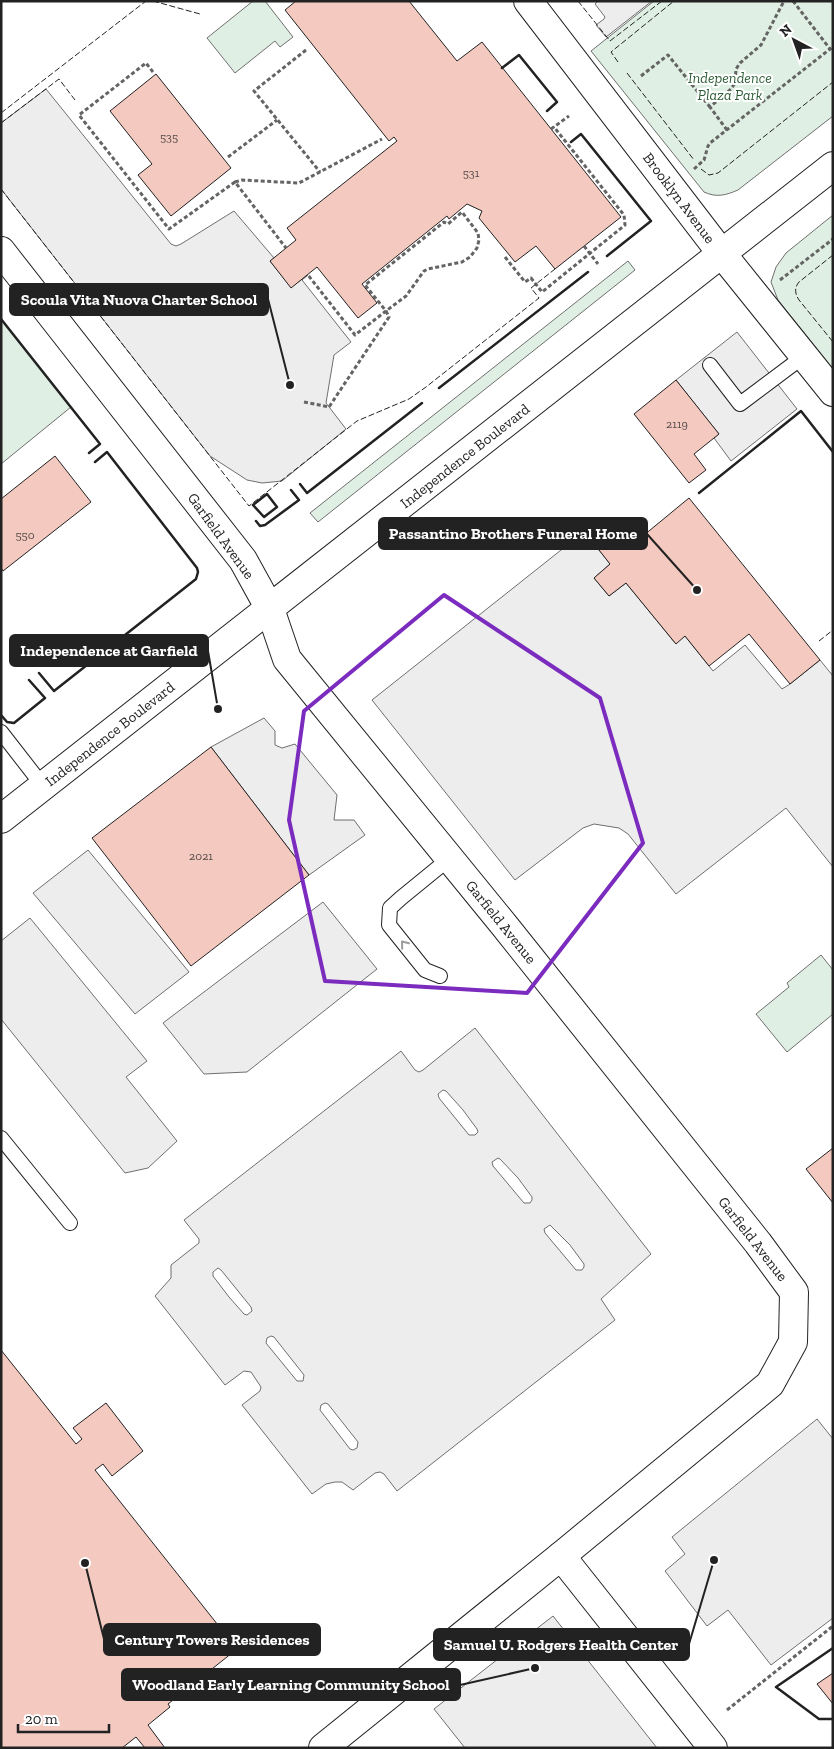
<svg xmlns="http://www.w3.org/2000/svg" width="834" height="1749" font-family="'Zilla Slab',serif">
<rect width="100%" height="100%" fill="#fff"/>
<!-- green -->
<g fill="#e0efe3" stroke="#6f6f6f">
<path d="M253 1H265L293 37 280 47 275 41 235 73 207 38Z"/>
<path d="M654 1H833V116L738 190C726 195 717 198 704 192L591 51Z"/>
<path d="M833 215V369L778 300 771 282 776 267 786 253Z"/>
<path d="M628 261 635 270 318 522 310 513Z"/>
<path d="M1 319 71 407 1 464Z"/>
<path d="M821 955 833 970V1014L787 1052 756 1014 789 987 787 983Z"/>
</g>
<!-- parking -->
<g fill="#ededed" stroke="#6f6f6f" fill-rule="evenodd">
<path d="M598 1H652L606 37 596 25 604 19 605 17 595 4Z"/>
<path d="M46 89 171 244 176 246 181 244 234 211 274 258 270 261 291 287 308 275 302 280 351 342 334 355 326 403 346 429 282 481 262 483 247 480 210 456 1 189V123Z"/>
<path d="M737 332 797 409 731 461 714 438 719 434 676 380Z"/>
<path d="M580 535 599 550 610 564 594 578 609 596 626 583 675 643 685 636 713 671 745 645 782 689 790 684 820 660 833 676V867L786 808 676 894 628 834 619 828 594 824 583 828 515 880 372 700Z"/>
<path d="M264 718 275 731V745L282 748 295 744 337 795 334 820H354L365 835 309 875 211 747Z"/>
<path d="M88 850 189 972 135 1014 33 893Z"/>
<path d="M323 902 377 969 247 1072 204 1074 163 1023Z"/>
<path d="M30 918 147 1061 126 1077 177 1141 148 1168 125 1173 1 1019V941Z"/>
<path d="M475 1028 651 1254 601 1299 615 1320 397 1491 384 1474 380 1472 375 1473 353 1490 342 1482H335L326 1484 312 1494 242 1405 260 1391 261 1387 251 1372 244 1371 225 1385 155 1296 171 1278V1265L199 1243V1239L184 1220 401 1051 415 1070 419 1072 423 1070ZM443 1090 446 1091 463 1110 477 1129 478 1132 475 1135H469L439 1098 438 1094ZM498 1158 500 1159 518 1178 532 1197V1200L530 1203H524L493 1166 492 1162ZM550 1225 570 1245 584 1264V1267L582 1270H576L545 1233 544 1229ZM218 1268 221 1270 251 1307 252 1311 247 1315 244 1314 229 1297 213 1276V1272ZM271 1336 274 1337 304 1375 303 1381H297L266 1343 267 1338ZM325 1403 328 1404 358 1442 357 1448 353 1450 350 1449 320 1410 321 1405Z"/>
<path d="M817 1419 833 1439V1618L771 1665 728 1610 707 1626 665 1571 685 1554 672 1537Z"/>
<path d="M553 1616 657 1748H465L434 1709Z"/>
</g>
<!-- building -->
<g fill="#f3c9c0" stroke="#222">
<path d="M296 1H409L457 61 482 42 621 217 555 269 536 246 515 262 479 218 482 211 467 204 449 219 447 216 362 284 377 303 358 318 317 267 291 288 270 261 296 240 287 228 397 141 394 137 389 141 285 10Z"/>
<path d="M156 74 231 168 171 216 138 175 152 164 110 111Z"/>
<path d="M676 380 719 434 694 454 706 470 689 483 634 414Z"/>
<path d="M55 456 91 502 3 571 1 568V499Z"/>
<path d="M689 498 820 660 790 684 749 634 709 666 685 636 676 644 626 583 609 596 594 578 610 564 599 550 627 526 638 540Z"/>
<path d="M211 747 309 875 191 966 92 838Z"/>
<path d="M833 1148V1203L806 1169Z"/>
<path d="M1 1350 76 1444 82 1439 73 1428 106 1403 143 1451 112 1476 103 1464 95 1470 237 1649 168 1704 170 1707 148 1725 165 1748H145L136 1737 122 1748H1Z"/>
<path d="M833 1673V1704L817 1684Z"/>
</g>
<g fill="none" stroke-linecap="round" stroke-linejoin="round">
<!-- lane casing -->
<g stroke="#222" stroke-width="16">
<g id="lane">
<path d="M710 365 740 404 804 356"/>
<path d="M1 732 43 786"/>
<path d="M440 976 425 970 389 925 390 908 401 898 450 858"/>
<path d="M1 1138 70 1223"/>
</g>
</g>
<!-- street casing -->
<g stroke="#222" stroke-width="30">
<g id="street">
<path d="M528 1 722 254"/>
<path d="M1 251 243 560 270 609 287 659 504 925 758 1243 794 1292 793 1342 770 1384 561 1556 323 1748"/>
<path d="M561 1556 713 1748"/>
</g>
</g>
<!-- secondary casing -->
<g stroke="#222" stroke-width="30">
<path id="secondary" d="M722 254 833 392"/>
</g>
<!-- primary casing -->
<g stroke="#222" stroke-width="30">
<path id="primary" d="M1 819 833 166"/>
</g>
<!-- path -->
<g stroke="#646464" stroke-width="3" stroke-dasharray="4 2.5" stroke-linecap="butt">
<path d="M793 1 830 49 833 47"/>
<path d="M306 50 254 91 320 172"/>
<path d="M153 72 146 63 79 115 169 229 235 182 286 248"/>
<path d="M641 76 668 55 710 107"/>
<path d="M551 129 569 116"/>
<path d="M727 130 710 107 731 89 735 83 736 69 740 63 761 45 784 1"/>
<path d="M228 157 277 120"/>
<path d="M694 169 704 160 708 146 710 143 830 49"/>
<path d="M235 182 242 180 299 183 382 139"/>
<path d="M584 246 598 264"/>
<path d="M505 257 525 282 531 278 542 292 625 225 624 215 554 127"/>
<path d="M780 280 833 239"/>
<path d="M304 402 329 407 389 317 386 311 406 296 424 271 428 269 462 262 470 257 477 248 479 240 478 233 462 212 448 224 444 222 365 285 386 311 355 335 308 275"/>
<path d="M727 1710 833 1626"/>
</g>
<!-- lane -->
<use href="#lane" stroke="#fff" stroke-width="14"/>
<!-- street -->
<use href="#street" stroke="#fff" stroke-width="28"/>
<!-- secondary -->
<use href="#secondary" stroke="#fff" stroke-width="28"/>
<!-- primary -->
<use href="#primary" stroke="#fff" stroke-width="28"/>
<!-- fence -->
<g stroke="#222" stroke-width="1" stroke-dasharray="6 2.5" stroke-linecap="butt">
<path d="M153 1 200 14"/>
<path d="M578 1 610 41 662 1"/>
<path d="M618 62 611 52 674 1"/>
<path d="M627 73 694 160"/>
<path d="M1 113 146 1"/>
<path d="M1 123 59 79 75 100"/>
<path d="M701 169 709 175 718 173 833 82"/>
<path d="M1 189 249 506 357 421 409 399 426 387 539 298 531 288 555 269"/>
<path d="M833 255 799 282C794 288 795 294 799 300L833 342"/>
<path d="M819 641 833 630"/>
</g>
<!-- wall -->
<g stroke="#222" stroke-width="2.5">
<path d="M502 68 519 55 557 102 547 111"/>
<path d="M571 142 581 134 651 221 607 256"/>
<path d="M1 319 100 444 89 453"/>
<path d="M439 388 588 272"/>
<path d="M300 484 307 493 422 403"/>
<path d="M699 493 801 411 833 452"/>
<path d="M267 494 277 507 264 517 253 505Z"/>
<path d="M256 521 260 526 265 525 299 500 291 490"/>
<path d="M39 673 54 691 196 579 198 572 197 568 107 452 95 462"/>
<path d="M1 715 7 722 14 723 45 698 29 680"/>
<path d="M833 1648 776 1687 819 1719H833"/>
</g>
</g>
<!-- one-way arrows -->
<defs><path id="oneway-chevron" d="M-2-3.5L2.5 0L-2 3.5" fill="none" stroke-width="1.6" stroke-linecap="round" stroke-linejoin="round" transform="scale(1.25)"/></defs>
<use stroke="#9c9c9c" href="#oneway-chevron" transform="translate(404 944) rotate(-129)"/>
<!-- marked area -->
<path fill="none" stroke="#7b2cbf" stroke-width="4" stroke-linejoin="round" d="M444 595 600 698 643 843 527 993 325 981 289 820 304 711Z"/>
<g text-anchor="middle" stroke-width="4" stroke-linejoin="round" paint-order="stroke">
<!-- number labels -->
<g font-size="12" fill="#564c4a">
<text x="169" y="141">535</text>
<text x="471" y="177">531</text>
<text x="677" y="428">2119</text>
<text x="25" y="539">550</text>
<text x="201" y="860">2021</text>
</g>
<!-- park labels -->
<g font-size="15" font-style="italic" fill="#2f5e38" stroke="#fff">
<text x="730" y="83">Independence<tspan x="730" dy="17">Plaza Park</tspan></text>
</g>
<!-- street labels -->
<g font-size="15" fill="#222" stroke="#fff">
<text transform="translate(679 198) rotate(53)" y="5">Brooklyn Avenue</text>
<text transform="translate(465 456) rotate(-38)" y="5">Independence Boulevard</text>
<text transform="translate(221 536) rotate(54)" y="5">Garfield Avenue</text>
<text transform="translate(110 734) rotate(-38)" y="5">Independence Boulevard</text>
<text transform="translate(501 922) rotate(51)" y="5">Garfield Avenue</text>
<text transform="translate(753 1239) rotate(52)" y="5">Garfield Avenue</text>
</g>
</g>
<!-- callouts -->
<path fill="none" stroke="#222" stroke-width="2" d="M290 385L268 299M697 590L647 534M218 709L208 651M85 1563L104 1639M714 1560L689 1644M535 1668L460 1685"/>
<g fill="#222" stroke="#fff" stroke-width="2">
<circle cx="290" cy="385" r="5"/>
<circle cx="697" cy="590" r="5"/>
<circle cx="218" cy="709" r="5"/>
<circle cx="85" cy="1563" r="5"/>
<circle cx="714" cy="1560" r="5"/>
<circle cx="535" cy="1668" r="5"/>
</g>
<g fill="#222" stroke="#222" stroke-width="2">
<rect x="10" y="284" width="258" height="31" rx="5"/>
<rect x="379" y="518" width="268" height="31" rx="5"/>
<rect x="10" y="635" width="198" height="31" rx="5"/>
<rect x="104" y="1624" width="216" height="31" rx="5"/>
<rect x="434" y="1629" width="255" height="31" rx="5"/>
<rect x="122" y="1669" width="338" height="31" rx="5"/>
</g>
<g font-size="16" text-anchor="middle" font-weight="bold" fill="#fff">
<text x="139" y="305">Scoula Vita Nuova Charter School</text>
<text x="513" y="539">Passantino Brothers Funeral Home</text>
<text x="109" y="656">Independence at Garfield</text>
<text x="212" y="1645">Century Towers Residences</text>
<text x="561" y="1650">Samuel U. Rodgers Health Center</text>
<text x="291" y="1690">Woodland Early Learning Community School</text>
</g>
<!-- border -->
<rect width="834" height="1749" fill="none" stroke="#222222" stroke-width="5"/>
<!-- north arrow -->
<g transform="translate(794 40) rotate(319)" stroke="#ffffff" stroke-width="4" paint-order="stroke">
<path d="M0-4L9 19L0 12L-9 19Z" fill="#222222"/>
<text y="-8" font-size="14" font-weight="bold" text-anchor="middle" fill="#222222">N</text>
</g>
<!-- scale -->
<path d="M18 1724v8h91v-8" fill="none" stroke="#222222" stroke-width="2.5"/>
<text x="25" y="1724" font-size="15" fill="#222222" stroke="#ffffff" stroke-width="4" paint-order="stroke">20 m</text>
</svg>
